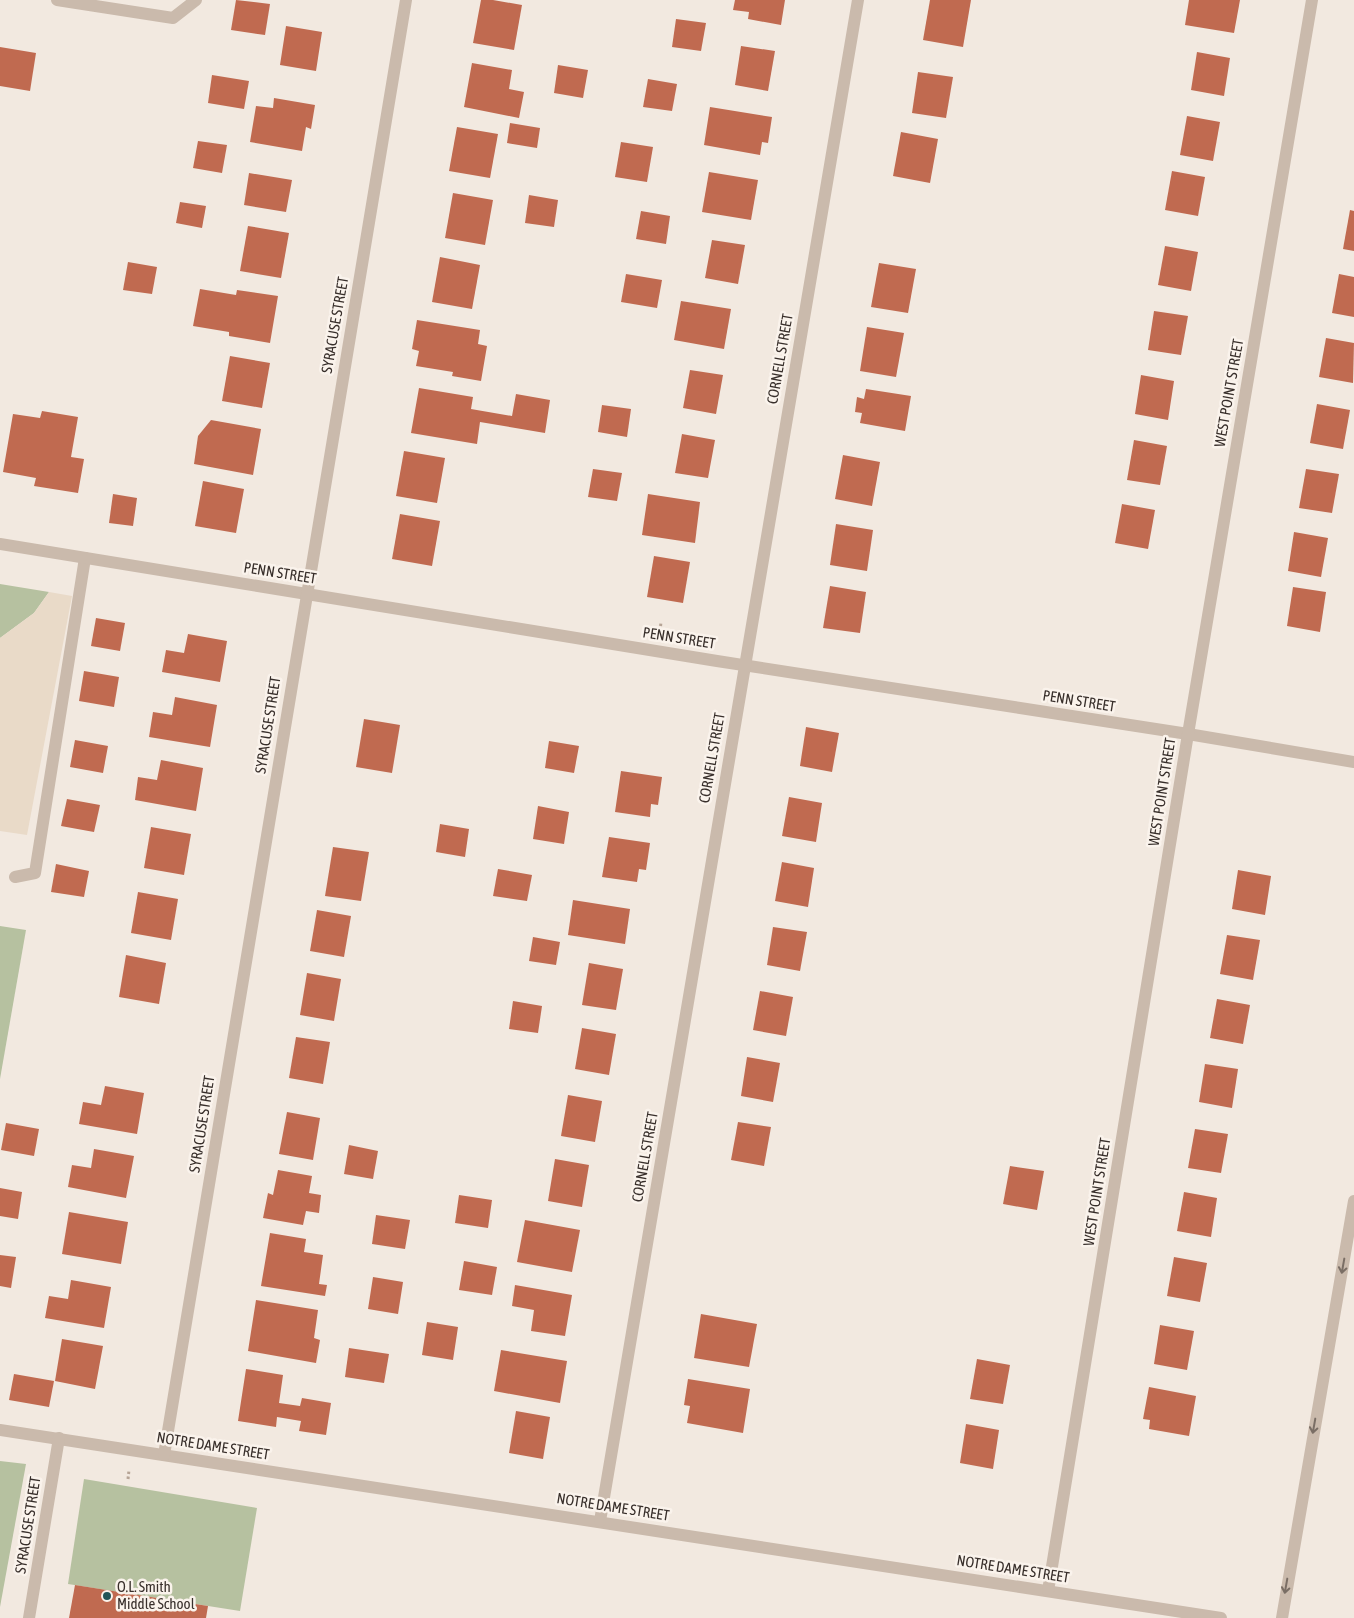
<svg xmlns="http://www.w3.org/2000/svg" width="1354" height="1618" font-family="'Asap Condensed',sans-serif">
<rect width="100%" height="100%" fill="#f2e9e0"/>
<!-- green -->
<g fill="#b6c1a0">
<path d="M0 584 49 592 34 613 0 638Z"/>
<path d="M0 926 26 930 0 1079Z"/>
<path d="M0 1461 26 1464 0 1607Z"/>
<path d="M84 1479 257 1508 240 1611 68 1584Z"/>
</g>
<!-- plaza -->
<path fill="#e9dac8" d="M49 592 72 596 27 835 0 831V638L34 613Z"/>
<!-- building -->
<g fill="#c06a50">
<path d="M236 0 270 4 265 35 231 30Z"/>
<path d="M481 0H493L522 5 514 50 473 43Z"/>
<path d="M735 0H785L781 25 748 19 749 12 733 10Z"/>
<path d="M930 0H971L963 47 923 40Z"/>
<path d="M1189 0H1240L1234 33 1185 25Z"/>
<path d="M676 19 706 23 701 51 672 47Z"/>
<path d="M286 26 322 32 316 71 280 65Z"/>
<path d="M741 46 775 51 768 91 735 85Z"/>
<path d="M0 47 36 53 30 91 0 86Z"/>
<path d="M1197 52 1230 58 1224 96 1191 90Z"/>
<path d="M472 63 512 70 509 89 524 92 519 118 464 107Z"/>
<path d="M558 65 588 70 583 98 554 93Z"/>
<path d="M918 72 953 77 946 118 912 113Z"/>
<path d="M212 75 249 81 244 109 208 103Z"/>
<path d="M648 79 677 84 672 111 643 107Z"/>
<path d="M274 98 315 105 311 129 306 127 302 151 250 142 256 106 273 108Z"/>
<path d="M710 107 772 117 768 143 762 142 760 155 704 145Z"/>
<path d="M1187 116 1220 122 1213 161 1180 155Z"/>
<path d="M510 123 540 128 537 148 507 143Z"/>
<path d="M457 127 498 134 490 178 449 171Z"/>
<path d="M901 132 938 139 930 183 893 176Z"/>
<path d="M198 141 227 145 222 173 193 168Z"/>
<path d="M621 142 653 147 647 182 615 177Z"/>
<path d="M1172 171 1205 177 1198 216 1165 210Z"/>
<path d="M709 172 758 180 751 220 702 212Z"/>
<path d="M249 173 292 180 286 212 244 205Z"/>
<path d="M453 193 493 200 485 245 445 238Z"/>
<path d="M529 195 558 200 554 227 525 223Z"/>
<path d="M180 202 206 206 202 228 176 223Z"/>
<path d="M1350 210 1354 211V251L1343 249Z"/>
<path d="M641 211 670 216 666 244 636 239Z"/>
<path d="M248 226 289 233 281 278 240 271Z"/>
<path d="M712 240 745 245 738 284 705 278Z"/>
<path d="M1165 246 1198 252 1191 291 1158 285Z"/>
<path d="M440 257 480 265 472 309 432 302Z"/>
<path d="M128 262 157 267 152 294 123 290Z"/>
<path d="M879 263 916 269 908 313 871 307Z"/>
<path d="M626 274 662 280 657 308 621 302Z"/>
<path d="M1339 274 1354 277V317L1332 313Z"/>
<path d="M200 289 236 295 237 290 278 296 270 343 229 336V332L193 326Z"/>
<path d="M681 301 731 309 724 349 674 340Z"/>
<path d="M1154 311 1188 316 1181 355 1148 350Z"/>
<path d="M417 320 480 330 478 344 487 346 481 381 452 376 453 372 416 366 419 351 412 349Z"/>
<path d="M867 327 904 333 896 377 860 371Z"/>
<path d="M1326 338 1354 343 1353 383 1319 377Z"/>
<path d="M230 356 270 363 262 408 222 401Z"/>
<path d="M690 370 723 375 716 414 683 408Z"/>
<path d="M1141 375 1174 381 1168 420 1135 414Z"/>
<path d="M419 388 473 397 471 409 512 416 516 394 550 400 545 433 480 422 477 444 411 433Z"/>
<path d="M866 389 911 396 905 431 860 423 862 413 855 412 857 397 864 399Z"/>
<path d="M1317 404 1350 410 1343 449 1310 443Z"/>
<path d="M602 405 631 409 627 437 598 432Z"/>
<path d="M42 411 78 417 71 457 84 459 78 493 34 486 36 478 3 472 13 414 40 418Z"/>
<path d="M211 420 261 429 253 475 194 464 198 436Z"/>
<path d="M682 434 715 440 708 478 675 473Z"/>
<path d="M1134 440 1167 446 1160 485 1127 480Z"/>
<path d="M404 451 445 458 437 503 396 496Z"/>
<path d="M843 455 880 462 872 506 835 499Z"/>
<path d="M593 469 622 473 617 501 588 497Z"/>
<path d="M1306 469 1339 474 1332 513 1299 508Z"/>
<path d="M203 481 244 489 236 533 195 526Z"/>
<path d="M113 494 137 498 133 526 109 523Z"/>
<path d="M648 494 700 502 695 543 642 535Z"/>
<path d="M1122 504 1155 510 1148 549 1115 543Z"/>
<path d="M400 514 440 521 432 566 392 559Z"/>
<path d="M836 524 873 530 867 571 830 565Z"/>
<path d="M1294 532 1328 538 1321 577 1288 571Z"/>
<path d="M654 556 690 562 683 603 647 597Z"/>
<path d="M830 586 866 592 860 633 823 628Z"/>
<path d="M1293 587 1326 592 1320 632 1287 626Z"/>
<path d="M96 618 125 623 120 651 91 646Z"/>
<path d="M188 634 227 641 220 682 162 672 166 650 184 653Z"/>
<path d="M84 671 119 677 114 707 79 701Z"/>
<path d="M175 697 217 705 210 747 149 737 153 712 172 715Z"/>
<path d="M364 719 400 725 392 773 356 767Z"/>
<path d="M806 727 839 733 832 772 800 766Z"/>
<path d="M75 740 108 746 103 773 70 767Z"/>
<path d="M549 741 579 746 574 773 545 768Z"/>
<path d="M161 760 203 768 196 811 135 800 138 777 157 780Z"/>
<path d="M621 771 662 777 658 805 651 804 650 817 615 812Z"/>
<path d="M789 797 822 803 816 842 782 836Z"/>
<path d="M67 799 100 805 94 832 61 826Z"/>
<path d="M538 806 569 812 564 844 533 839Z"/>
<path d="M440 824 469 829 465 857 436 852Z"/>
<path d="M151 827 191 834 184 875 144 868Z"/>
<path d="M609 837 650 843 646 870 639 869 637 882 602 877Z"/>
<path d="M333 847 369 852 361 901 325 896Z"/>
<path d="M782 862 814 868 808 907 775 901Z"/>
<path d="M56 864 89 871 84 897 51 892Z"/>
<path d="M498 869 532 875 527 901 493 896Z"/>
<path d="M1238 870 1271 876 1265 915 1232 909Z"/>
<path d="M138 892 178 899 171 940 131 933Z"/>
<path d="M573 900 630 909 625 944 568 935Z"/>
<path d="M317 910 351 916 344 957 310 951Z"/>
<path d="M773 927 807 932 800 971 767 965Z"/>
<path d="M1227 935 1260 940 1253 980 1220 974Z"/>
<path d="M533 937 560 942 556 965 529 961Z"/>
<path d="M126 955 166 963 159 1004 119 997Z"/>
<path d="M589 963 623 969 616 1010 582 1005Z"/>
<path d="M307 973 341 979 334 1021 300 1015Z"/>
<path d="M760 991 793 997 786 1036 753 1030Z"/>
<path d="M1217 999 1250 1005 1243 1044 1210 1038Z"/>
<path d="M513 1001 542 1006 538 1033 509 1029Z"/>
<path d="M582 1028 616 1034 609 1075 575 1069Z"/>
<path d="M296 1037 330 1042 323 1084 289 1078Z"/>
<path d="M747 1057 780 1063 773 1102 741 1096Z"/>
<path d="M1205 1064 1238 1069 1232 1108 1199 1102Z"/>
<path d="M105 1086 144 1093 137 1134 79 1124 83 1102 101 1105Z"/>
<path d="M568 1095 602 1101 595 1142 561 1136Z"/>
<path d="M287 1112 320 1118 313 1160 279 1154Z"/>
<path d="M738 1122 771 1127 764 1166 731 1160Z"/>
<path d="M6 1123 39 1129 34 1156 1 1150Z"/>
<path d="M1195 1129 1228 1134 1221 1173 1188 1168Z"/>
<path d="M349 1145 378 1151 373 1179 344 1174Z"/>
<path d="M94 1149 134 1156 126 1198 68 1187 72 1165 91 1168Z"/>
<path d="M555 1159 589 1165 582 1207 548 1201Z"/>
<path d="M1010 1166 1044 1171 1037 1210 1003 1204Z"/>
<path d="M278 1170 312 1176 309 1193 321 1195 319 1213 306 1211 303 1225 263 1218 268 1193 273 1195Z"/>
<path d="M0 1188 22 1192 18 1219 0 1216Z"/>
<path d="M1184 1192 1217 1198 1211 1237 1177 1231Z"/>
<path d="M459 1195 492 1200 488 1228 455 1223Z"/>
<path d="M69 1212 128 1222 121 1264 62 1254Z"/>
<path d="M376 1215 410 1220 405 1249 372 1244Z"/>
<path d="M525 1220 580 1230 572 1272 517 1262Z"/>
<path d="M270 1233 306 1239 304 1252 323 1255 319 1284 327 1285 325 1296 261 1286Z"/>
<path d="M0 1255 16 1257 11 1288 0 1286Z"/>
<path d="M1174 1257 1207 1263 1200 1302 1167 1296Z"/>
<path d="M464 1261 497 1267 492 1295 459 1290Z"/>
<path d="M373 1277 403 1282 398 1314 368 1309Z"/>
<path d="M71 1280 111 1287 104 1328 45 1318 49 1296 68 1299Z"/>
<path d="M515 1285 572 1295 565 1336 531 1331 534 1310 512 1306Z"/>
<path d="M256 1300 318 1310 314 1338 320 1340 316 1363 248 1351Z"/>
<path d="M701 1314 757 1324 749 1367 694 1358Z"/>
<path d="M427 1322 458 1327 453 1360 422 1355Z"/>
<path d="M1160 1325 1194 1331 1187 1370 1154 1364Z"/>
<path d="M62 1339 103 1346 95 1389 55 1381Z"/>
<path d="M349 1348 389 1354 384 1383 345 1377Z"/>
<path d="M501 1350 567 1361 560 1403 494 1391Z"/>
<path d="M977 1359 1010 1365 1003 1404 970 1399Z"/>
<path d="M246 1369 283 1375 279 1403 300 1406 302 1398 331 1403 326 1435 299 1431 301 1421 277 1417 276 1427 238 1421Z"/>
<path d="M14 1374 54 1381 49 1407 9 1400Z"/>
<path d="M688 1379 750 1389 743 1433 687 1423 690 1406 684 1405Z"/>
<path d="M1149 1387 1196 1396 1189 1436 1149 1429 1150 1420 1143 1419Z"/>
<path d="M516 1411 550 1417 543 1459 509 1453Z"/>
<path d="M966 1424 999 1430 993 1469 960 1463Z"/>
<path d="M75 1585 208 1606 206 1618H69Z"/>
</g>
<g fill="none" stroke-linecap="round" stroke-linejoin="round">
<!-- path -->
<g stroke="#b6a496" stroke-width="3" stroke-dasharray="2.5 2.5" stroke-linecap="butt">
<path d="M660 631 661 622"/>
<path d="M128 1479 129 1470"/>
</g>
<!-- lane -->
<g stroke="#cabaac" stroke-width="12">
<path d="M57 0 173 18 196 0"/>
<path d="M15 877 35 873 85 558"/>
<path d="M1282 1618 1354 1201"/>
</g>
<!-- street -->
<g stroke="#cabaac" stroke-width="12">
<path d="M0 544 717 661 1188 734 1354 762"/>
<path d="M0 1430 1221 1618"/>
<path d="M164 1455 406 0"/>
<path d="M600 1521 858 0"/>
<path d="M1048 1591 1188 734 1312 0"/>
<path d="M29 1618 59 1438"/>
</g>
</g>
<!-- one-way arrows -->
<defs><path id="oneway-shaft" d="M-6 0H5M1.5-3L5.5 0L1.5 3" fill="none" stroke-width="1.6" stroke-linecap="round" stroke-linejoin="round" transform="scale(1.25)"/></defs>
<g stroke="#7a6e65">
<use href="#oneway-shaft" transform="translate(1343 1266) rotate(100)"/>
<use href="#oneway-shaft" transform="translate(1314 1426) rotate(100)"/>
<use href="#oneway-shaft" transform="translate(1286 1586) rotate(100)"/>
</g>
<!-- markers -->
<circle fill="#225558" stroke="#faf3ec" stroke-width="2" cx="107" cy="1596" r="5"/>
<g text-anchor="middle" stroke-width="5" stroke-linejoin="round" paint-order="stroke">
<!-- street labels -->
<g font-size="15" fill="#382f2b" stroke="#faf3ec">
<text transform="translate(335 325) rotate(-80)" y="5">SYRACUSE STREET</text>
<text transform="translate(780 359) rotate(-80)" y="5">CORNELL STREET</text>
<text transform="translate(1229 393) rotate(-80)" y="5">WEST POINT STREET</text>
<text transform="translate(280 573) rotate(9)" y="5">PENN STREET</text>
<text transform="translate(679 638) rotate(9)" y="5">PENN STREET</text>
<text transform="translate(1079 701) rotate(9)" y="5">PENN STREET</text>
<text transform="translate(268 725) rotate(-81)" y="5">SYRACUSE STREET</text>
<text transform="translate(712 758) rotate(-80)" y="5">CORNELL STREET</text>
<text transform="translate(1162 792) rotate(-81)" y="5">WEST POINT STREET</text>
<text transform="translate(202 1124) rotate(-81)" y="5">SYRACUSE STREET</text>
<text transform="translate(645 1157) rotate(-80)" y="5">CORNELL STREET</text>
<text transform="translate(1097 1192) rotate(-81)" y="5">WEST POINT STREET</text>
<text transform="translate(213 1446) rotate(9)" y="5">NOTRE DAME STREET</text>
<text transform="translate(613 1507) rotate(9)" y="5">NOTRE DAME STREET</text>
<text transform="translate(28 1525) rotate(-81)" y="5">SYRACUSE STREET</text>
<text transform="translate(1013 1569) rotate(9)" y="5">NOTRE DAME STREET</text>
</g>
<!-- poi labels -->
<g font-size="15" fill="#382f2b" stroke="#faf3ec" text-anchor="start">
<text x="117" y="1592">O.L. Smith<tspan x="117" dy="17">Middle School</tspan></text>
</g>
</g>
</svg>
